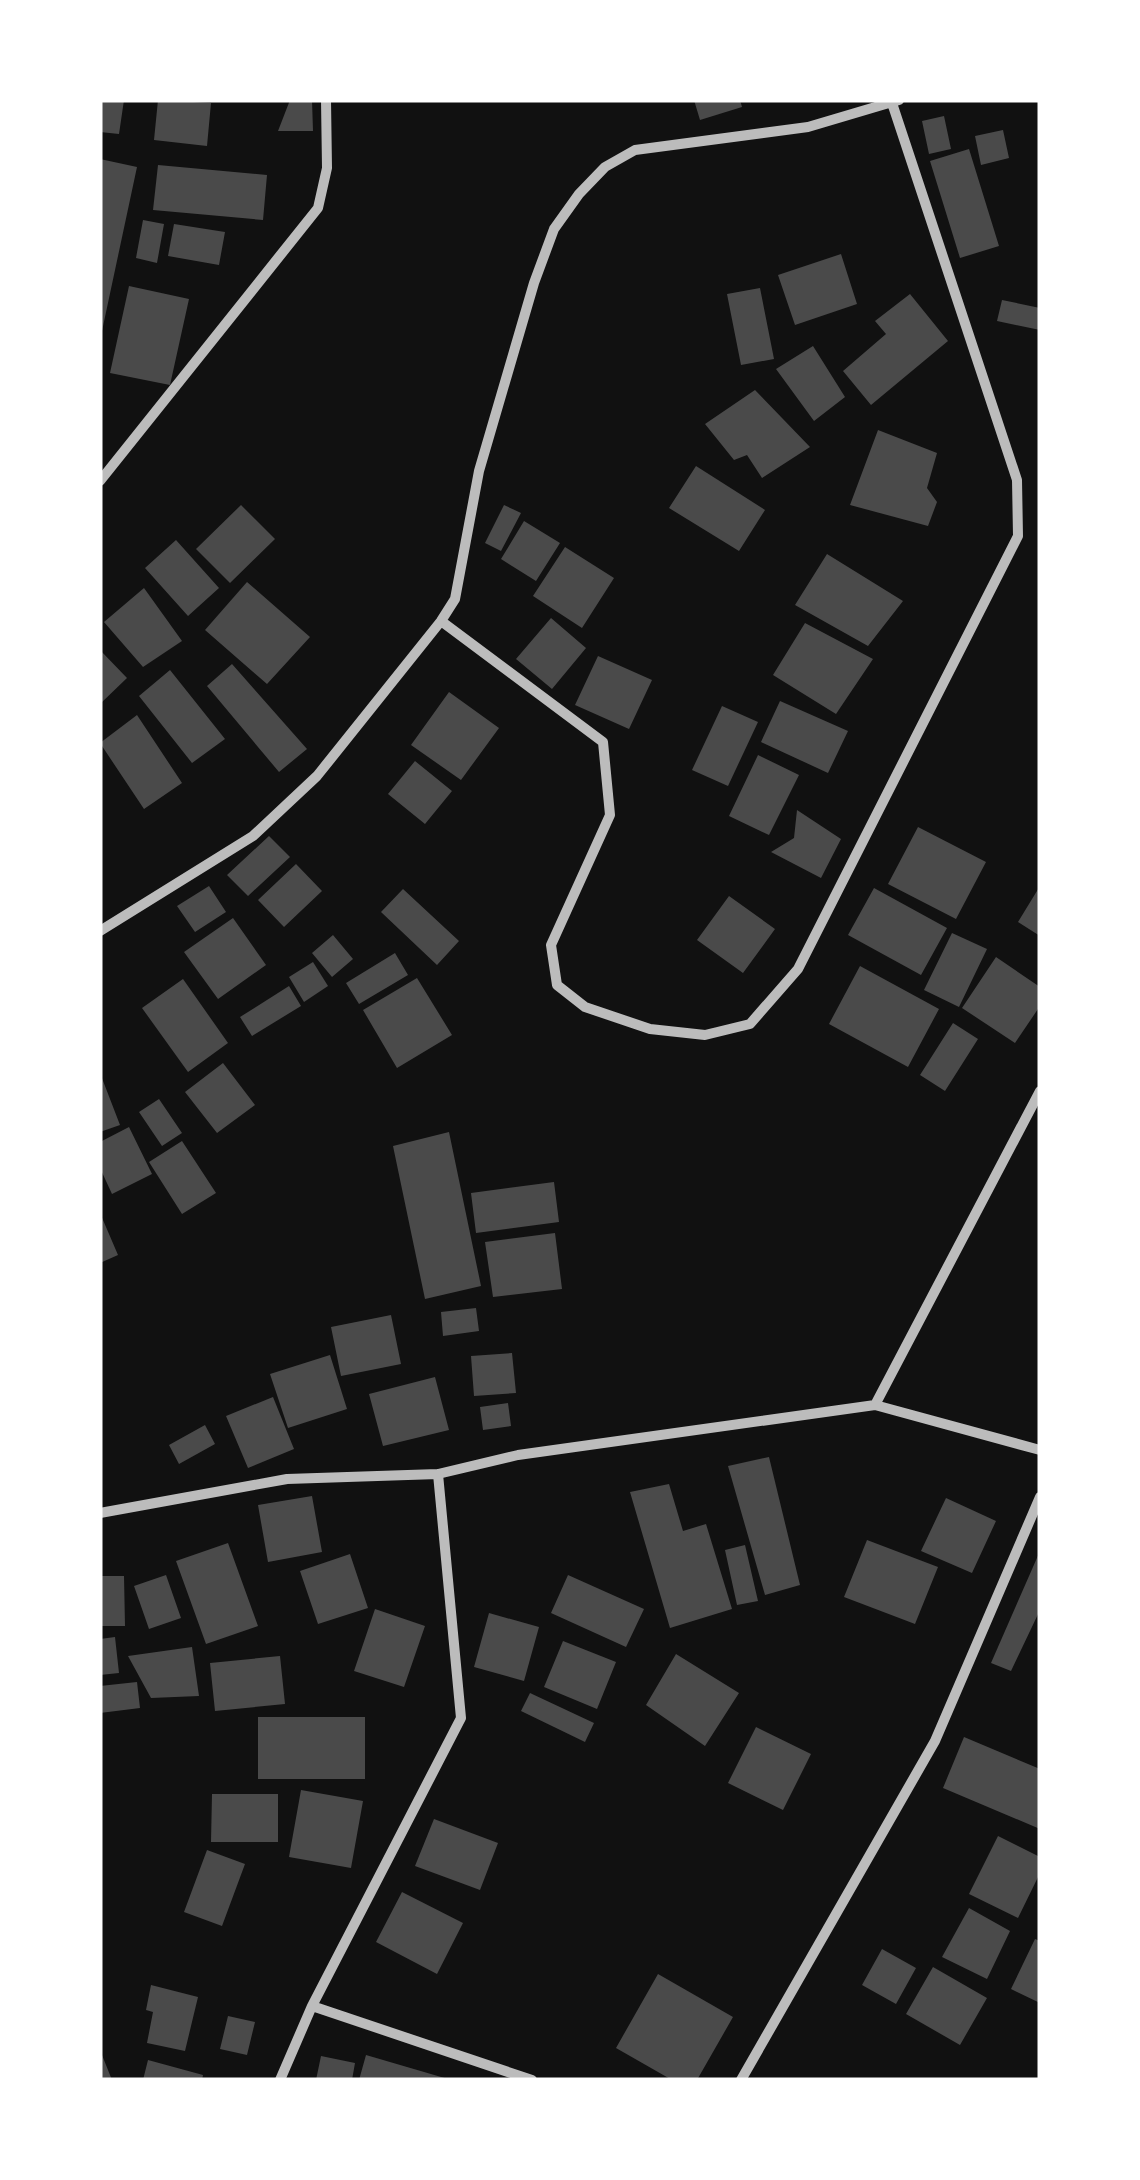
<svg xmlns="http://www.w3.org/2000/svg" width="1140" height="2180" font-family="'Asap Condensed',sans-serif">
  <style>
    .building { fill: #4a4a4a }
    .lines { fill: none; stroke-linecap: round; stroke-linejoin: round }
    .minor { stroke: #bcbcbc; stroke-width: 10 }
  </style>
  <rect width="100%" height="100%" fill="#111"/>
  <path class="building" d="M 100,100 L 124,100 L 119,134 L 100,132 Z
    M 158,100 L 211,103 L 207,146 L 154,140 Z
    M 290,100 L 312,100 L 313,131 L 278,131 Z
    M 694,100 L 740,100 L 742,107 L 700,120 Z
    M 944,116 L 951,149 L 929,154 L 922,121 Z
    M 1003,130 L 1009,158 L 981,165 L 975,136 Z
    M 969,149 L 999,246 L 960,258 L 930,161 Z
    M 100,159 L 137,167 L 102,331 L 100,331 Z
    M 158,165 L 267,175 L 263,220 L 153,210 Z
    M 143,220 L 164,224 L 157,263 L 136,258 Z
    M 174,224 L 225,232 L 219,265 L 168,256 Z
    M 841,254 L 857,304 L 795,325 L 778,275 Z
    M 129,286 L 189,299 L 170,385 L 110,373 Z
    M 760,288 L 774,359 L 741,365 L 727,294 Z
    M 910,294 L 948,341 L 871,405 L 843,371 L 886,334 L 875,321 Z
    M 1002,300 L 1040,308 L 1040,330 L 997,321 Z
    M 813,346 L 845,397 L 814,421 L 776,369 Z
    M 755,390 L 810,447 L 762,478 L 747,455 L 734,460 L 705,424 Z
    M 878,430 L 937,453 L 927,488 L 937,502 L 928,526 L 850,505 Z
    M 696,466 L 765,510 L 739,551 L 669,508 Z
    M 241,505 L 275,539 L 230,583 L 196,549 Z
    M 504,505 L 521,513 L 501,551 L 485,543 Z
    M 524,521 L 560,543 L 536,581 L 501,559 Z
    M 176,540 L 219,588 L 188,616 L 145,568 Z
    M 565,547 L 614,578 L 582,628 L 533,596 Z
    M 827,554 L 903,601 L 868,646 L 795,605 Z
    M 247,582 L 310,637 L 267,684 L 205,630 Z
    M 144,588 L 182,641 L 143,667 L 104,622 Z
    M 551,618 L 586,648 L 552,689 L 516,659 Z
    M 805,623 L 873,659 L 836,714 L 773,675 Z
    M 100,650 L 127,678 L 100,704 Z
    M 598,656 L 652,680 L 629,729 L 575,705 Z
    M 232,664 L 307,749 L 279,772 L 207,686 Z
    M 170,670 L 225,739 L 192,763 L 139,696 Z
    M 449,692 L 499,728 L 461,780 L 411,745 Z
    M 780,701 L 848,731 L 828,773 L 761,742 Z
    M 722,706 L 758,722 L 728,786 L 692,770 Z
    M 137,715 L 182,783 L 144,809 L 100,743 Z
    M 758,755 L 799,775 L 769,835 L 729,816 Z
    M 415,761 L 452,791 L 425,824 L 388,794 Z
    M 797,810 L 841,839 L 821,878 L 771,852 L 794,838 Z
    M 918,827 L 986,862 L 956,919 L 888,884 Z
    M 269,836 L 290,857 L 248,896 L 227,875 Z
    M 296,864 L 322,891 L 284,927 L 258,900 Z
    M 209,886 L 226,912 L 195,932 L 177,906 Z
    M 1040,886 L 1040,936 L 1018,922 Z
    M 874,888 L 947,928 L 921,975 L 848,935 Z
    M 403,889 L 459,941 L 437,965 L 381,912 Z
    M 729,896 L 775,929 L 743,973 L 697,940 Z
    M 233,918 L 266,965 L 218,999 L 184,952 Z
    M 952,933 L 987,949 L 959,1007 L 924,990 Z
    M 333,935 L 353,959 L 332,977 L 312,953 Z
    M 395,953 L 408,975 L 359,1004 L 346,983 Z
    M 996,957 L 1040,987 L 1040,1006 L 1015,1043 L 962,1008 Z
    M 313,962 L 328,986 L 304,1002 L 289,977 Z
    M 860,966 L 939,1009 L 908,1067 L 829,1024 Z
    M 417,978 L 452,1035 L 397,1068 L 363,1010 Z
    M 183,979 L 228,1043 L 188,1072 L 142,1008 Z
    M 289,986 L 301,1006 L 252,1036 L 240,1017 Z
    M 953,1023 L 978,1039 L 945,1091 L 920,1075 Z
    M 223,1063 L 255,1105 L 217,1133 L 185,1092 Z
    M 100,1073 L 120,1125 L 100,1132 Z
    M 159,1099 L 182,1133 L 162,1146 L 139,1112 Z
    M 129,1127 L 152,1174 L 112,1194 L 100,1168 L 100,1142 Z
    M 449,1132 L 481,1286 L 425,1299 L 393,1146 Z
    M 182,1141 L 216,1193 L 182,1214 L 149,1162 Z
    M 554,1182 L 559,1222 L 476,1233 L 471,1193 Z
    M 100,1213 L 118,1255 L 100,1263 Z
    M 555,1233 L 562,1289 L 493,1297 L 485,1242 Z
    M 476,1308 L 479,1331 L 443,1336 L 441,1312 Z
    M 391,1315 L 401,1364 L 341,1376 L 331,1327 Z
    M 512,1353 L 516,1393 L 474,1396 L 471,1356 Z
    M 330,1355 L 347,1409 L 288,1428 L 270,1374 Z
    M 435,1377 L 449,1430 L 383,1446 L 369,1394 Z
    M 273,1397 L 294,1449 L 248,1468 L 226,1416 Z
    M 508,1403 L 511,1426 L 483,1430 L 480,1407 Z
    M 205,1425 L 215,1444 L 179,1464 L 169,1445 Z
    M 769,1457 L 800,1585 L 765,1595 L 728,1466 Z
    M 669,1484 L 683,1531 L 706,1524 L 732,1609 L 670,1628 L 630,1492 Z
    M 312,1496 L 322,1552 L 268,1562 L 258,1505 Z
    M 946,1498 L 996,1521 L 972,1573 L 921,1551 Z
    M 867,1540 L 938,1567 L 915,1624 L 844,1597 Z
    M 228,1543 L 258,1626 L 206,1644 L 176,1561 Z
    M 745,1545 L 758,1601 L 737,1605 L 725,1550 Z
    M 1040,1551 L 1040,1610 L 1011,1671 L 991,1663 Z
    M 350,1554 L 368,1608 L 318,1624 L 300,1571 Z
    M 166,1575 L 181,1618 L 149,1629 L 134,1586 Z
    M 568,1575 L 644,1609 L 626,1647 L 551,1613 Z
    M 100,1576 L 124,1576 L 125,1626 L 100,1626 Z
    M 375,1609 L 425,1626 L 404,1687 L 354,1671 Z
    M 489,1613 L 539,1627 L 524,1681 L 474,1667 Z
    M 115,1637 L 119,1673 L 100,1675 L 100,1639 Z
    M 563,1641 L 616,1662 L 597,1709 L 544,1687 Z
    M 192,1647 L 199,1696 L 151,1698 L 128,1656 Z
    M 676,1654 L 739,1693 L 705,1746 L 646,1705 Z
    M 280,1656 L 285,1704 L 215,1711 L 210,1663 Z
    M 137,1682 L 140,1708 L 100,1713 L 100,1686 Z
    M 530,1693 L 594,1723 L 585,1742 L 521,1711 Z
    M 258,1717 L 365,1717 L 365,1779 L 258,1779 Z
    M 756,1727 L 811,1754 L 783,1810 L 728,1783 Z
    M 964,1737 L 1040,1769 L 1040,1829 L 943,1788 Z
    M 301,1790 L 363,1801 L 351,1868 L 289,1857 Z
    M 212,1794 L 278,1794 L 278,1842 L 211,1842 Z
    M 434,1819 L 498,1843 L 480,1890 L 415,1866 Z
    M 998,1836 L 1040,1857 L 1040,1873 L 1018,1918 L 969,1894 Z
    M 207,1850 L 245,1864 L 222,1926 L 184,1912 Z
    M 402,1892 L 463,1923 L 437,1974 L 376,1942 Z
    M 969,1908 L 1010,1931 L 987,1979 L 942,1957 Z
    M 1035,1939 L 1040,1941 L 1040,2003 L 1011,1989 Z
    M 882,1949 L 916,1968 L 896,2004 L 862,1985 Z
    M 933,1967 L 987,1998 L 960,2045 L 906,2014 Z
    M 658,1974 L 733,2017 L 697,2080 L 672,2080 L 616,2048 Z
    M 151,1985 L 198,1997 L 185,2051 L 147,2043 L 153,2012 L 146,2010 Z
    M 228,2016 L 255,2022 L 247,2055 L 220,2049 Z
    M 100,2050 L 112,2080 L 100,2080 Z
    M 366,2055 L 448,2079 L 448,2080 L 359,2080 Z
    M 321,2056 L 355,2063 L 352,2080 L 316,2080 Z
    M 148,2060 L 203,2075 L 202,2080 L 143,2080 Z"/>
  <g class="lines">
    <path class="minor" d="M 100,481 L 318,208 L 327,168 L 326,100
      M 441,621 L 603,742 L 610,815 L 551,945 L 557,985 L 585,1007 L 650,1029 L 705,1035 L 750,1024 L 798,969 L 1018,536 L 1017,480 L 892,103
      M 100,931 L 253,836 L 317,776 L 441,621 L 455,599 L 479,471 L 534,283 L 554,229 L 579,194 L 605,167 L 635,150 L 808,127 L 899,100
      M 875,1405 L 1040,1091
      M 100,1513 L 287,1479 L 438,1474 L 518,1455 L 875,1405 L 1040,1450
      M 312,2006 L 532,2080
      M 280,2080 L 312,2006 L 461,1718 L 438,1474
      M 741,2080 L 935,1741 L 1040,1497"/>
  </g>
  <rect width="1140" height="2180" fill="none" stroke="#ffffff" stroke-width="205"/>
</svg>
